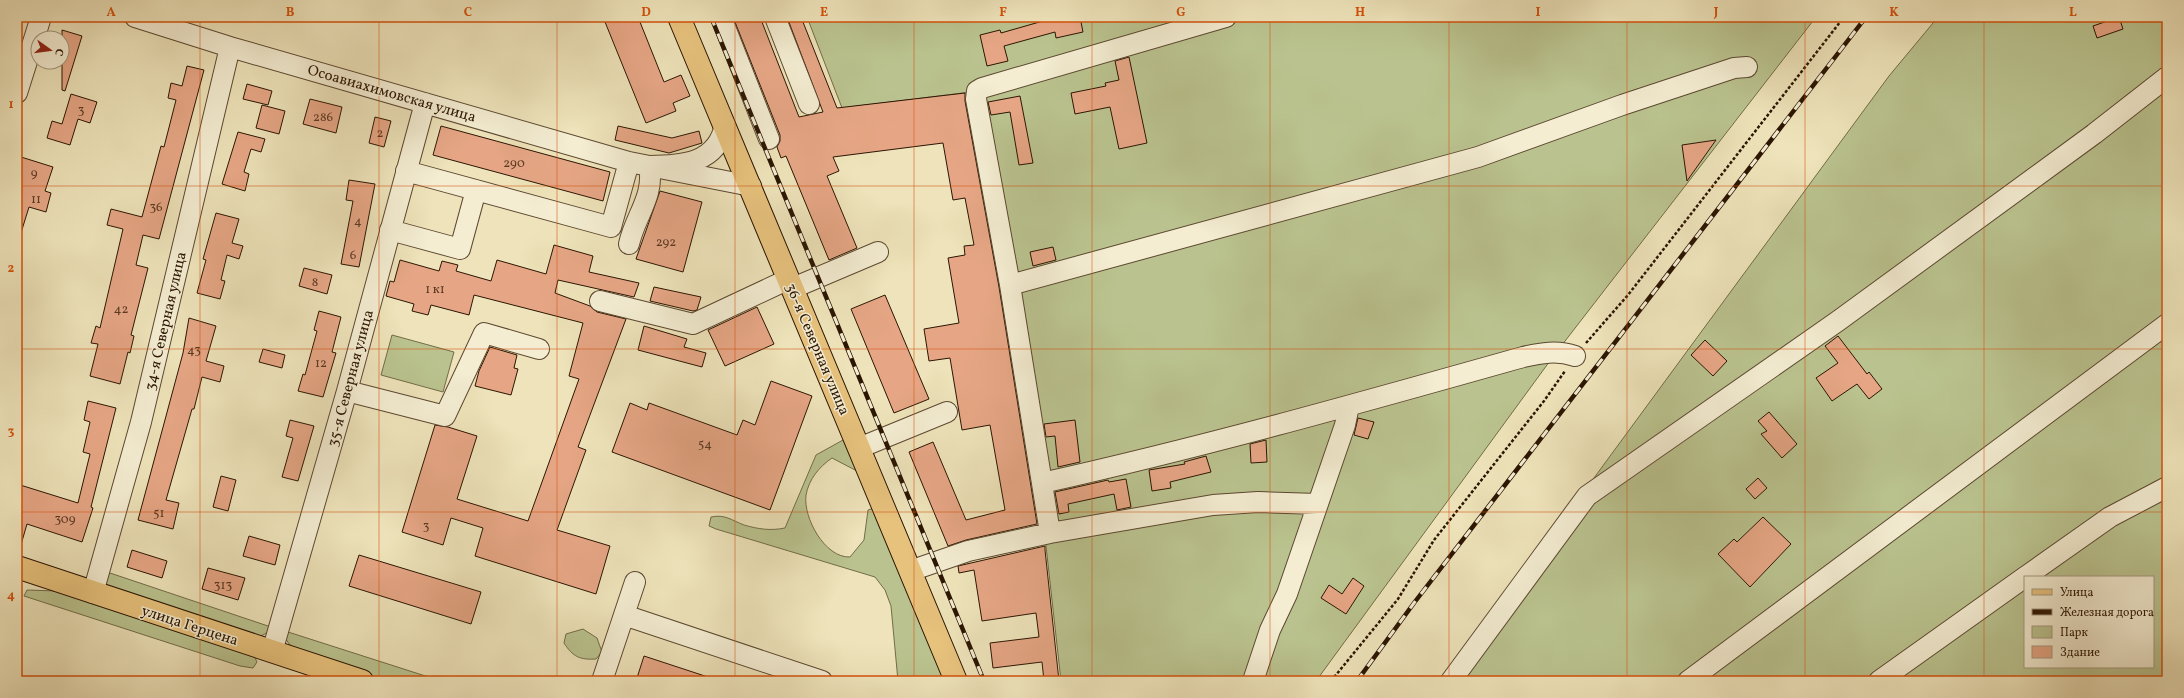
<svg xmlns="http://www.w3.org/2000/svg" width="2184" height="698" font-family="Vollkorn,serif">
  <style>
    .green { fill: #bac38f; stroke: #726c48; fill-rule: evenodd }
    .building { fill: #e6a685; stroke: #2b1502 }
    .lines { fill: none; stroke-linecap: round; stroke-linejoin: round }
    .minor-casing { stroke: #5c4830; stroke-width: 22 }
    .major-casing { stroke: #2b1502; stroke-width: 24 }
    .path { stroke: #2b1502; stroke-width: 2.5; stroke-dasharray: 3 2; stroke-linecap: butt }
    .minor { stroke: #f4edd2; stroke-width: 20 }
    .major { stroke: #e7c27d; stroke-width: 22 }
    .rail-casing { stroke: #2b1502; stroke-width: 4.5 }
    .rail { stroke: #f4edd2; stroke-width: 3; stroke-dasharray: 9; stroke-linecap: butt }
    .grid { fill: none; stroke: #d5520b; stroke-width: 1; stroke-opacity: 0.55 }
    .labels { text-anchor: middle; stroke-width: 3; stroke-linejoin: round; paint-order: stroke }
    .number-label { font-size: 13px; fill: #5a3923 }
    .street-label { font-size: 15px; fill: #2b1502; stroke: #f4edd2 }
    .neatline { fill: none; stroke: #d5520b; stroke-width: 1.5 }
    .grid-label { font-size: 13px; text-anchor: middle; font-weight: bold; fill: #d5520b }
  </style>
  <rect width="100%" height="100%" fill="#eee3ba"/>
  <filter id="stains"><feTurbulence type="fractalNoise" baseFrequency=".005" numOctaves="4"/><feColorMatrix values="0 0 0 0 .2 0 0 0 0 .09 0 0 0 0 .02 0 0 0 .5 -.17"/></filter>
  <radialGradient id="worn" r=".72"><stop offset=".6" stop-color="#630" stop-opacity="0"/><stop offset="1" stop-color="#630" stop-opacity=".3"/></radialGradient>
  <path class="green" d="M 807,17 L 1816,17 L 1555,354 L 1316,681 L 1061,681 L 1044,528 L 971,92 L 842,108 Z
    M 1938,17 L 2167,17 L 2167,681 L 1445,681 L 1889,76 ZM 2025,577 L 2153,577 L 2153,667 L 2025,667 Z
    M 392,335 L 454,352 L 443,392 L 381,375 Z
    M 843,440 L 857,471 L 832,458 C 819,467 809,479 806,495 C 803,518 825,558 850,557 L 864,540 L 868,510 L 874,508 L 947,681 L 898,681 L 891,606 L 885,590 L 875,577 L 716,529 L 709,526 L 711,517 C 725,514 731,520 744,525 C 758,529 770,531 785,528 L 816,455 Z
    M 104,571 L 271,627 C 268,634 262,636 255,637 L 105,588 Z
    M 27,590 L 58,591 L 253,654 L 257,662 L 253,668 L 240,666 L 24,596 Z
    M 583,629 L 597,638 L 602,652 L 596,659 C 580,660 573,657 564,643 L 566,634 Z
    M 285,631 L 441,681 L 388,681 L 298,652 C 291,646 284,641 285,631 Z"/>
  <path class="building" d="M 603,17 L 638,17 L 664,82 L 681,75 L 690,96 L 673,103 L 676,111 L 646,123 Z
    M 733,17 L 760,17 L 799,117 L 823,112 L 787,17 L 801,17 L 837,108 L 965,93 L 965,101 L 999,287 L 1037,524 L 966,540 L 948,546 L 909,452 L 933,442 L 966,520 L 1005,510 L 990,425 L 962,430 L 950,358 L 929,361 L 924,329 L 959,323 L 948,258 L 965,255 L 964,246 L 974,245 L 965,198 L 953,200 L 943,143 L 833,157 L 839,171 L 827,176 L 857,248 L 829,260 L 786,156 L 781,158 L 777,147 L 780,141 L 780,135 Z
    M 1057,17 L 1080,17 L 1083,32 L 1056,38 L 1055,32 L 1004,46 L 1008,61 L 987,66 L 980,35 L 1000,30 L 1001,33 Z
    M 2119,17 L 2123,29 L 2097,38 L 2093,26 Z
    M 62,30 L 82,36 L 65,91 L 62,90 Z
    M 1129,57 L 1147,143 L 1119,149 L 1110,107 L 1075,114 L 1071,93 L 1106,86 L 1105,83 L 1119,80 L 1115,61 Z
    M 187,66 L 204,70 L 159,239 L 143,235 L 136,265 L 148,268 L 131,335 L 134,336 L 130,353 L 128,352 L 120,384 L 90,376 L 98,344 L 91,343 L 96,326 L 100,328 L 123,229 L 107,225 L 111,209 L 142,217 L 161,146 L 164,147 L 176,100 L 168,98 L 171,83 L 182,86 Z
    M 247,84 L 272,91 L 268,105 L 243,99 Z
    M 71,94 L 97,102 L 90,123 L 78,119 L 70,145 L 47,138 L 52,121 L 62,124 Z
    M 1020,96 L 1033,163 L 1019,165 L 1010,112 L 991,115 L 988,102 Z
    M 310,99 L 342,107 L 336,133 L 303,124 Z
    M 262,105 L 285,111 L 279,134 L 256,128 Z
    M 375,117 L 391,121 L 384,147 L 369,143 Z
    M 441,126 L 610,172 L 603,201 L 433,155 Z
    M 618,126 L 672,138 L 699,131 L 702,143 L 669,153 L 615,140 Z
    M 238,132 L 265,139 L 261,152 L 251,149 L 244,172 L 249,174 L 245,191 L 222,184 Z
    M 1716,140 L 1687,181 L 1682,145 Z
    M 21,157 L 53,167 L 45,191 L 51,193 L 46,212 L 29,207 L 20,236 L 17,236 L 17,170 Z
    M 349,180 L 375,184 L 359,267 L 341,264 L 353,201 L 346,200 Z
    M 660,191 L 702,202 L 683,272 L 636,259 Z
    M 216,213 L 239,219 L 232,243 L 243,246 L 239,259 L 227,255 L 221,280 L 225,281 L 220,299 L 197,293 L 206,260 L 203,259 Z
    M 554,245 L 593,256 L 589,272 L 639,283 L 634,297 L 558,280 L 555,293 L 590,306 L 597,312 L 626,319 L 578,447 L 586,450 L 557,530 L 610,546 L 596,594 L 475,556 L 483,528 L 451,518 L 443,545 L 402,532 L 435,425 L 448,427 L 477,436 L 457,499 L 528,521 L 579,379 L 569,376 L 583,323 L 474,295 L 469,315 L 431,305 L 428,315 L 412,311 L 414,304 L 386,296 L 390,281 L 394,282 L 400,260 L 439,271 L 442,261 L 458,265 L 456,271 L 491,281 L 497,260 L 546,274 Z
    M 1053,247 L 1056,260 L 1033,266 L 1030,252 Z
    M 304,268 L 332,275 L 327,294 L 299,286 Z
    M 654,287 L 701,297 L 697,310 L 693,311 L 650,301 Z
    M 885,295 L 929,399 L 894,413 L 851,309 Z
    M 757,307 L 774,344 L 725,366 L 708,330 Z
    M 319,311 L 341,317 L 332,352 L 336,353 L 323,397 L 298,391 L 303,374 L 305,375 L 317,331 L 314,330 Z
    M 189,318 L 216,326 L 206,361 L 224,366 L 220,382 L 202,377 L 194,409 L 192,409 L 166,500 L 179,503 L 173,529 L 138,520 L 183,353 Z
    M 644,326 L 687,339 L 684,347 L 706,353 L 702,367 L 638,350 Z
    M 1838,336 L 1867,374 L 1869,372 L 1882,389 L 1869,399 L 1857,384 L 1832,401 L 1816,378 L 1838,363 L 1825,346 Z
    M 1705,340 L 1727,361 L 1713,376 L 1691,355 Z
    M 490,347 L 517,355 L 514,368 L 518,369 L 511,395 L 475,386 L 479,371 Z
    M 263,349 L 285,355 L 282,368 L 259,362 Z
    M 771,381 L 812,396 L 770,510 L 612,452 L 630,403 L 647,410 L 649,403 L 737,435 L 743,420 L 755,425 Z
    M 88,401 L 116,408 L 91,507 L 93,508 L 82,542 L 27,524 L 20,548 L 17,547 L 17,484 L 78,503 L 90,454 L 83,452 L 90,422 L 84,420 Z
    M 1769,412 L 1797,444 L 1782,458 L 1761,434 L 1767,431 L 1758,421 Z
    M 1358,418 L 1374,422 L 1368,439 L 1354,435 Z
    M 290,420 L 314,426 L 298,481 L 282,477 L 293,438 L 286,436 Z
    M 1075,420 L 1080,462 L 1058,467 L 1055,436 L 1046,437 L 1044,424 Z
    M 1266,440 L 1267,462 L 1251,463 L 1250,444 Z
    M 1206,456 L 1211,472 L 1170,482 L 1171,488 L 1152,491 L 1149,470 L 1185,464 L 1184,462 Z
    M 221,476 L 236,480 L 228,511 L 213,507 Z
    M 1758,478 L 1767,488 L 1755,499 L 1746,489 Z
    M 1126,479 L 1131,507 L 1117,510 L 1114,494 L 1068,504 L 1069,512 L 1059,514 L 1055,492 L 1108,480 L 1109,482 Z
    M 1763,517 L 1791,544 L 1750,587 L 1718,554 L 1734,539 L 1737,542 Z
    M 249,536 L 280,545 L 275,565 L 243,556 Z
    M 1045,546 L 1045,550 L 1059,681 L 1044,681 L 1042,662 L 993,668 L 990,643 L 1039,637 L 1036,613 L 982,621 L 974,570 L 959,573 L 958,566 Z
    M 132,550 L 167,561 L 162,578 L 127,567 Z
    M 359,555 L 481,592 L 471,624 L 349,586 Z
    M 208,568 L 245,578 L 238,600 L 202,589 Z
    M 1353,578 L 1364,586 L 1346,614 L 1321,598 L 1329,585 L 1342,594 Z
    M 644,656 L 714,679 L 713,681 L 636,681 Z"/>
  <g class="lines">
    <defs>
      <path id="minor" d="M 135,17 L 230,47 L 629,162 L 751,186
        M 721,17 L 769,139
        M 775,17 L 809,104
        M 17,93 L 41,17
        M 406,171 L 611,227 L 629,162
        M 390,230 L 460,249 L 476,190
        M 629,244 C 635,216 655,196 649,166 C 683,165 717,164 725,125
        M 1010,285 L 1478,157 L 1622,105 L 1734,68 L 1747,67
        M 793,288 L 878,252
        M 600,301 L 693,324 L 789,279
        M 347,391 L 445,416 L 484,333 L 539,349
        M 859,448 L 947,412
        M 1042,483 C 1204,447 1363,402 1523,357 C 1541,353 1557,350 1575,356
        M 1050,533 L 1010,285 L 976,99 L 977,91 L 982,88 L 1226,17
        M 910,571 L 968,551 L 1050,533 L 1213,505 L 1258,502 L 1318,504
        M 2025,577 L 2110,517 L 2167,487
        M 93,593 L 141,422 L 230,47
        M 624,615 L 822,681
        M 272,652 L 347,391 L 425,103
        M 602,681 L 635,582
        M 1253,681 L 1270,630 L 1287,594 L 1345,425 L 1349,406
        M 1451,681 L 1587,496 L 1838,321 L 2094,134 L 2167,77
        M 1688,681 L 2167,324
        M 1879,681 L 2025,577"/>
      <path id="major" d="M 679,17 L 956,681
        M 17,567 L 362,681"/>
    </defs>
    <use href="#minor" class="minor-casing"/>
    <use href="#major" class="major-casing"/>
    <path class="path" d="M 1586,343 L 1628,295 L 1844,17
      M 1331,681 L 1398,599 L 1434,540 L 1544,401 L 1565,371"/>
    <use href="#minor" class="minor"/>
    <use href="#major" class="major"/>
    <defs>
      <path id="rail" d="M 711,17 L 984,681
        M 1357,681 L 1414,603 L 1866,17"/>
    </defs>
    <use href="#rail" class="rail-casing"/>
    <use href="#rail" class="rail"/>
  </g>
  <path class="grid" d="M 200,17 L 200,681M 379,17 L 379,681M 557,17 L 557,681M 735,17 L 735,681M 914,17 L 914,681M 1092,17 L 1092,681M 1270,17 L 1270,681M 1449,17 L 1449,681M 1627,17 L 1627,681M 1805,17 L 1805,681M 1984,17 L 1984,681M 17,186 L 2167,186M 17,349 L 2167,349M 17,512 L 2167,512"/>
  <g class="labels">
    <g class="number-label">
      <text x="81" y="114">3</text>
      <text x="323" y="121">286</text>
      <text x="380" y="137">2</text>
      <text x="514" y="167">290</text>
      <text x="34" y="177">9</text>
      <text x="36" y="203">11</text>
      <text x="156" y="211">36</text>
      <text x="358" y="225">4</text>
      <text x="666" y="246">292</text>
      <text x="353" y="259">6</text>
      <text x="315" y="286">8</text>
      <text x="435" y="293">1 к1</text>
      <text x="121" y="313">42</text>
      <text x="194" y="354">43</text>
      <text x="321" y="367">12</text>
      <text x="705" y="448">54</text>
      <text x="159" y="517">51</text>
      <text x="65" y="523">309</text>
      <text x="426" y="530">3</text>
      <text x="223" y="589">313</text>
    </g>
    <g class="street-label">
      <text transform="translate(392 93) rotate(16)" y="5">Осоавиахимовская улица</text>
      <text transform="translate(165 321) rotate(-77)" y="5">34-я Северная улица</text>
      <text transform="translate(818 349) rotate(67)" y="5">36-я Северная улица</text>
      <text transform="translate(350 378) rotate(-75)" y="5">35-я Северная улица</text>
      <text transform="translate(190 625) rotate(18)" y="5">улица Герцена</text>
    </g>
  </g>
  <rect width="2184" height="698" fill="none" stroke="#eee3ba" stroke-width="44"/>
  <rect x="2024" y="576" width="130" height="92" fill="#f4edd2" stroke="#a4977f"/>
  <rect x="2032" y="589" width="20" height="6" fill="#e7c27d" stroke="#a4977f"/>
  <text x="2060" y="596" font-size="12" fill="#2b1502">Улица</text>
  <rect x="2032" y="609" width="20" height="6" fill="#2b1502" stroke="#a4977f"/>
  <text x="2060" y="616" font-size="12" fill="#2b1502">Железная дорога</text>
  <rect x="2032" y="626" width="20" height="12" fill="#bac38f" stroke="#a4977f"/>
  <text x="2060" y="636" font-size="12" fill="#2b1502">Парк</text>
  <rect x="2032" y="646" width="20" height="12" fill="#e6a685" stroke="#a4977f"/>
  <text x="2060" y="656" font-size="12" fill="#2b1502">Здание</text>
  <g transform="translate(50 50) rotate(104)"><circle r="19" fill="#f4edd2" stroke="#a4977f"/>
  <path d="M0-3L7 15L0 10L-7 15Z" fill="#8f2418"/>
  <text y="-6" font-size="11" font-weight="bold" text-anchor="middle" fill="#2b1502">С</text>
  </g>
  <rect x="22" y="22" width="2140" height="654" class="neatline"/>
  <g class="grid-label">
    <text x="111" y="16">A</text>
    <text x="290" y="16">B</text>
    <text x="468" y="16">C</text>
    <text x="646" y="16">D</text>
    <text x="824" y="16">E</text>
    <text x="1003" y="16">F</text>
    <text x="1181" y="16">G</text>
    <text x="1360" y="16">H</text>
    <text x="1538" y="16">I</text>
    <text x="1716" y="16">J</text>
    <text x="1894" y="16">K</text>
    <text x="2073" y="16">L</text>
    <text x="11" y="108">1</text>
    <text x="11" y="272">2</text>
    <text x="11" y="435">3</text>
    <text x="11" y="599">4</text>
  </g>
  <rect width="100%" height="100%" filter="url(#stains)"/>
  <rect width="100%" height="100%" fill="url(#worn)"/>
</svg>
